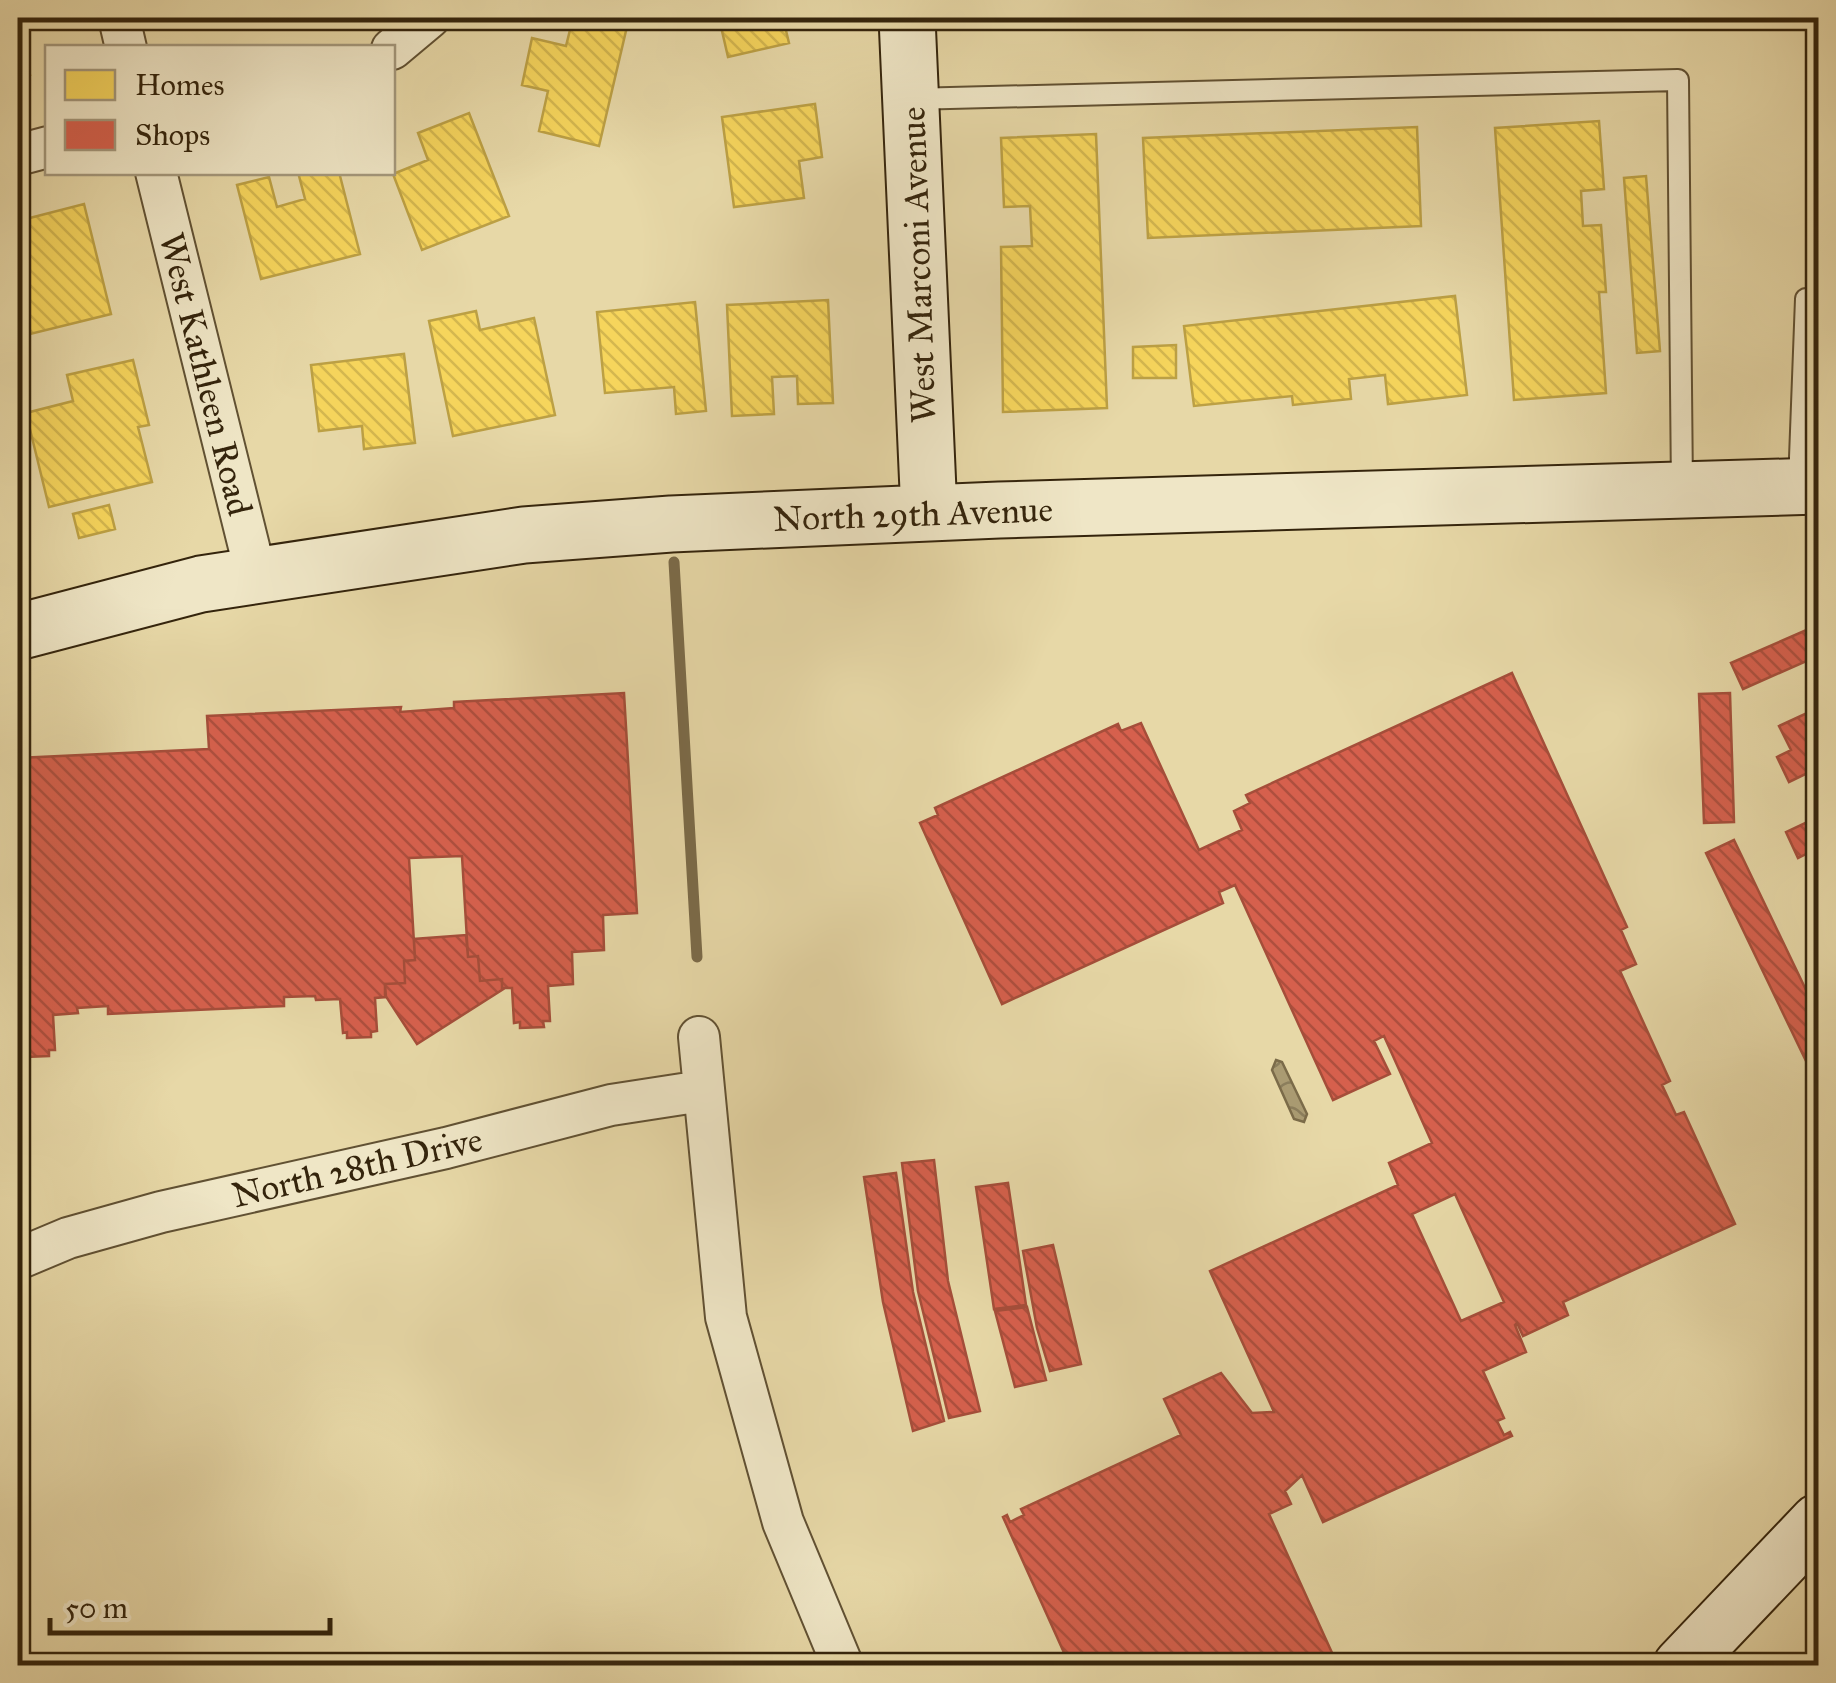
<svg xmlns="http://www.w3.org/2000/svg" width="1836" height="1683" font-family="'IM FELL Great Primer',serif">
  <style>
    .water { fill: url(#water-waves); stroke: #7b6b49; stroke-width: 2.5 }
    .homes { fill: url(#homes-back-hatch); stroke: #bca044; stroke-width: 2.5 }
    .shops { fill: url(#shops-back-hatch); stroke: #a54e3a; stroke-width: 2.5; fill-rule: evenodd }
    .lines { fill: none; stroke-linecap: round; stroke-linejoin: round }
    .stream { stroke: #7b6b49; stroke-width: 11 }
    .lane-casing { stroke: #615133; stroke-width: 24 }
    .street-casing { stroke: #615133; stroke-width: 44 }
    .secondary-casing { stroke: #34240c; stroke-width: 59 }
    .lane { stroke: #efe6c6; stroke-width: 20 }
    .street { stroke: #efe6c6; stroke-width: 40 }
    .secondary { stroke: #efe6c6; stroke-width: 55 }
    .labels { text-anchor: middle; stroke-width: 10; stroke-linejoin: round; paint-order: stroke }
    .street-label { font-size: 35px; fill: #34240c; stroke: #efe6c6 }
  </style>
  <defs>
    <pattern id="water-waves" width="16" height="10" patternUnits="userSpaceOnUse" patternTransform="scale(2.5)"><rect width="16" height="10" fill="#aa9b72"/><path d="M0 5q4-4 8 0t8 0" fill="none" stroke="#8b7e5c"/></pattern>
    <pattern id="homes-back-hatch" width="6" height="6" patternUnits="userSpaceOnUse" patternTransform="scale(2.5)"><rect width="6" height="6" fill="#f6d55c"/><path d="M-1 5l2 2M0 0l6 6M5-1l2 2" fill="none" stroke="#d4b74f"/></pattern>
    <pattern id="shops-back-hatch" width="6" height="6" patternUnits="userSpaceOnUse" patternTransform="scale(2.5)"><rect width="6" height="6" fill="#d6604d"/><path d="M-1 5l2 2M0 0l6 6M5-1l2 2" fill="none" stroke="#ae4f3e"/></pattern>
  </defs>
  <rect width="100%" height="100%" fill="#e7d8a7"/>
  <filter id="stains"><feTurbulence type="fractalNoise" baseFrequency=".002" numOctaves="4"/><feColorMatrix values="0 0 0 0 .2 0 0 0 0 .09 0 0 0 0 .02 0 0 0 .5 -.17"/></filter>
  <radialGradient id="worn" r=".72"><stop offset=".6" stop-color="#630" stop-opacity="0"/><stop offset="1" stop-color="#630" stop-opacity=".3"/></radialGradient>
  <path class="water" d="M 1276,1060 L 1282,1062 L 1307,1114 L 1304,1122 L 1294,1119 L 1272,1070 Z"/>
  <path class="homes" d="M 573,18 L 629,18 L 599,146 L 539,131 L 548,91 L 522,85 L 532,38 L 566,46 Z
    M 719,18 L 783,18 L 789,43 L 728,57 Z
    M 18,22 L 30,75 L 18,78 Z
    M 815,104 L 822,157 L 799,161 L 804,198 L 734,207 L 722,117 Z
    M 469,113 L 509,216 L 422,250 L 393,174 L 428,160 L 418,133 Z
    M 1599,121 L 1604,189 L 1581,191 L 1583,226 L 1601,225 L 1606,292 L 1599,292 L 1606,393 L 1514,400 L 1495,128 Z
    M 1417,127 L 1421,226 L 1148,238 L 1143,138 Z
    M 1096,134 L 1107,408 L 1003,412 L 1001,247 L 1032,246 L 1030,206 L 1004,207 L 1001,138 Z
    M 298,172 L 339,172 L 360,254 L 261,279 L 237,185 L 269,177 L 277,207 L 305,199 Z
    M 1646,176 L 1660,351 L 1637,353 L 1624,178 Z
    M 84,204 L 111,314 L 18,337 L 18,221 Z
    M 1455,296 L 1467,395 L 1388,404 L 1385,375 L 1349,379 L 1351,399 L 1293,405 L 1292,396 L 1194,406 L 1184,326 Z
    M 828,300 L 833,403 L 798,404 L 797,376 L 772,377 L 774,414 L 732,416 L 727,305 Z
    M 695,302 L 706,411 L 676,414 L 674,387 L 605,393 L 597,312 Z
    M 476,311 L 480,330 L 534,318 L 555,415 L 453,436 L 429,321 Z
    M 1176,345 L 1176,378 L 1133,378 L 1133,347 Z
    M 404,354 L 415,443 L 364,449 L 362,426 L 319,431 L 311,365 Z
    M 133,360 L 149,425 L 138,427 L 152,482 L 49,507 L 26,413 L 73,401 L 67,375 Z
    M 109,505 L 115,529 L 79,538 L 73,514 Z"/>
  <path class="shops" d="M 1812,128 L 1818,128 L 1818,284 L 1814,284 Z
    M 1818,625 L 1818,656 L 1743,689 L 1731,663 Z
    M 1512,673 L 1627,927 L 1621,930 L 1636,964 L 1620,971 L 1670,1081 L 1662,1085 L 1676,1115 L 1684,1112 L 1735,1224 L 1563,1302 L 1568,1315 L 1523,1336 L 1517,1323 L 1515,1325 L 1526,1352 L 1483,1371 L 1504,1418 L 1497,1421 L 1504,1435 L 1510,1432 L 1512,1436 L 1323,1522 L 1302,1475 L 1285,1491 L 1291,1504 L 1269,1514 L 1338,1666 L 1070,1666 L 1003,1517 L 1007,1515 L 1010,1522 L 1024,1515 L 1021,1509 L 1181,1435 L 1164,1399 L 1221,1373 L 1252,1413 L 1274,1412 L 1210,1271 L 1398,1185 L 1389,1163 L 1432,1143 L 1384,1036 L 1374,1041 L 1390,1074 L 1333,1100 L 1235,885 L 1219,892 L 1223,903 L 1002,1004 L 920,823 L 938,815 L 935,808 L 1118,724 L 1121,731 L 1141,723 L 1199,850 L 1242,830 L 1234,811 L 1250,803 L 1246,795 ZM 1455,1194 L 1504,1302 L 1461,1321 L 1412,1214 Z
    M 624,693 L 637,913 L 603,915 L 604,950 L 572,952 L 573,984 L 548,986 L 550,1021 L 543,1021 L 544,1027 L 520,1028 L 520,1022 L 514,1023 L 512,988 L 502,988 L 502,979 L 480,981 L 478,956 L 468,957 L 462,856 L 409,858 L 415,960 L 404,961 L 405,983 L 385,984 L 386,997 L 375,998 L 377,1031 L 371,1032 L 371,1037 L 347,1038 L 347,1032 L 343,1033 L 340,999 L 316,1000 L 315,996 L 284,997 L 284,1006 L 108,1014 L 108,1006 L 77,1008 L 78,1013 L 53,1015 L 55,1050 L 49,1050 L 49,1056 L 26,1057 L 26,1052 L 19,1052 L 18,758 L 209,749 L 207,716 L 401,707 L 400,712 L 454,708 L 454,702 Z
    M 1730,693 L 1734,822 L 1704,823 L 1699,694 Z
    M 1818,708 L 1818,768 L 1789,782 L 1777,757 L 1791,750 L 1779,726 Z
    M 1818,817 L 1818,848 L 1798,858 L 1786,832 Z
    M 1734,840 L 1818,1015 L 1818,1086 L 1706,853 Z
    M 466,935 L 468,957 L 478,956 L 480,981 L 502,979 L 502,988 L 505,988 L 417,1044 L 385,995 L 385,984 L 405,983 L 404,961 L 415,960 L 414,939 Z
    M 934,1160 L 948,1281 L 980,1411 L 949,1418 L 918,1291 L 902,1163 Z
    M 896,1173 L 913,1292 L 944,1421 L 913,1431 L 883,1302 L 864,1177 Z
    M 1008,1183 L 1026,1305 L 994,1309 L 976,1187 Z
    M 1053,1245 L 1081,1364 L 1050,1371 L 1037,1328 L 1023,1251 Z
    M 1027,1307 L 1046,1380 L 1015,1387 L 995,1311 Z"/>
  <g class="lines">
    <path class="stream" d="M 674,562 L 697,957"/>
    <defs>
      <path id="lane" d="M 911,99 L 1678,80 L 1682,489
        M 1799,484 L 1806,299 L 1818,299"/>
      <path id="street" d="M 119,18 L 126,48
        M 392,49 L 429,18
        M 18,155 L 48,147
        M 156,172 L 256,575
        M 699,1037 L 726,1317 L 783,1522 L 843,1666
        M 18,1259 L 68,1238 L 161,1212 L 446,1148 L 611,1105 L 702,1091"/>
      <path id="secondary" d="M 907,18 L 929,513
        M 18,632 L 201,584 L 524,535 L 671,524 L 999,510 L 1818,486
        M 1681,1666 L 1818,1522"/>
    </defs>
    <use href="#lane" class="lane-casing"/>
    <use href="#street" class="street-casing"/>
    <use href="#secondary" class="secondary-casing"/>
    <use href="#lane" class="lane"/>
    <use href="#street" class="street"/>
    <use href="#secondary" class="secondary"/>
  </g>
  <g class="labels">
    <g class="street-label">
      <text transform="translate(918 265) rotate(-92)" y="12">West Marconi Avenue</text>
      <text transform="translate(206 374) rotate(76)" y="12">West Kathleen Road</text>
      <text transform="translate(913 514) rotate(-2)" y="12">North 29th Avenue</text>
      <text transform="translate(357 1167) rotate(-13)" y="12">North 28th Drive</text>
    </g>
  </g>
  <rect width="1836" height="1683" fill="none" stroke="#e7d8a7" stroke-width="60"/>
  <rect x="20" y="20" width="1796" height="1643" fill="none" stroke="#34240c" stroke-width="5"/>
  <rect x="30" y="30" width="1776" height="1623" fill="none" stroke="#34240c" stroke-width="2.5"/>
  <rect x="45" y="45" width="350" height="130" fill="#efe6c6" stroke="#a4987c" stroke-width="2.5"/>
  <rect x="65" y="70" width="50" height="30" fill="#f6d55c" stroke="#a4987c" stroke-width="2.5"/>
  <text x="135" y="95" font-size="30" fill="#34240c">Homes</text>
  <rect x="65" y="120" width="50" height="30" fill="#d6604d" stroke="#a4987c" stroke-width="2.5"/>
  <text x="135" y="145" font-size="30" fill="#34240c">Shops</text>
  <path d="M50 1618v15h280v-15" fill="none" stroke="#34240c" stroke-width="5"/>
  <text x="65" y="1618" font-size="30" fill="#34240c" stroke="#efe6c6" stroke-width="8" paint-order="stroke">50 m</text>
  <rect width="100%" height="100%" filter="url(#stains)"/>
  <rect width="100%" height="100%" fill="url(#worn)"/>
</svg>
